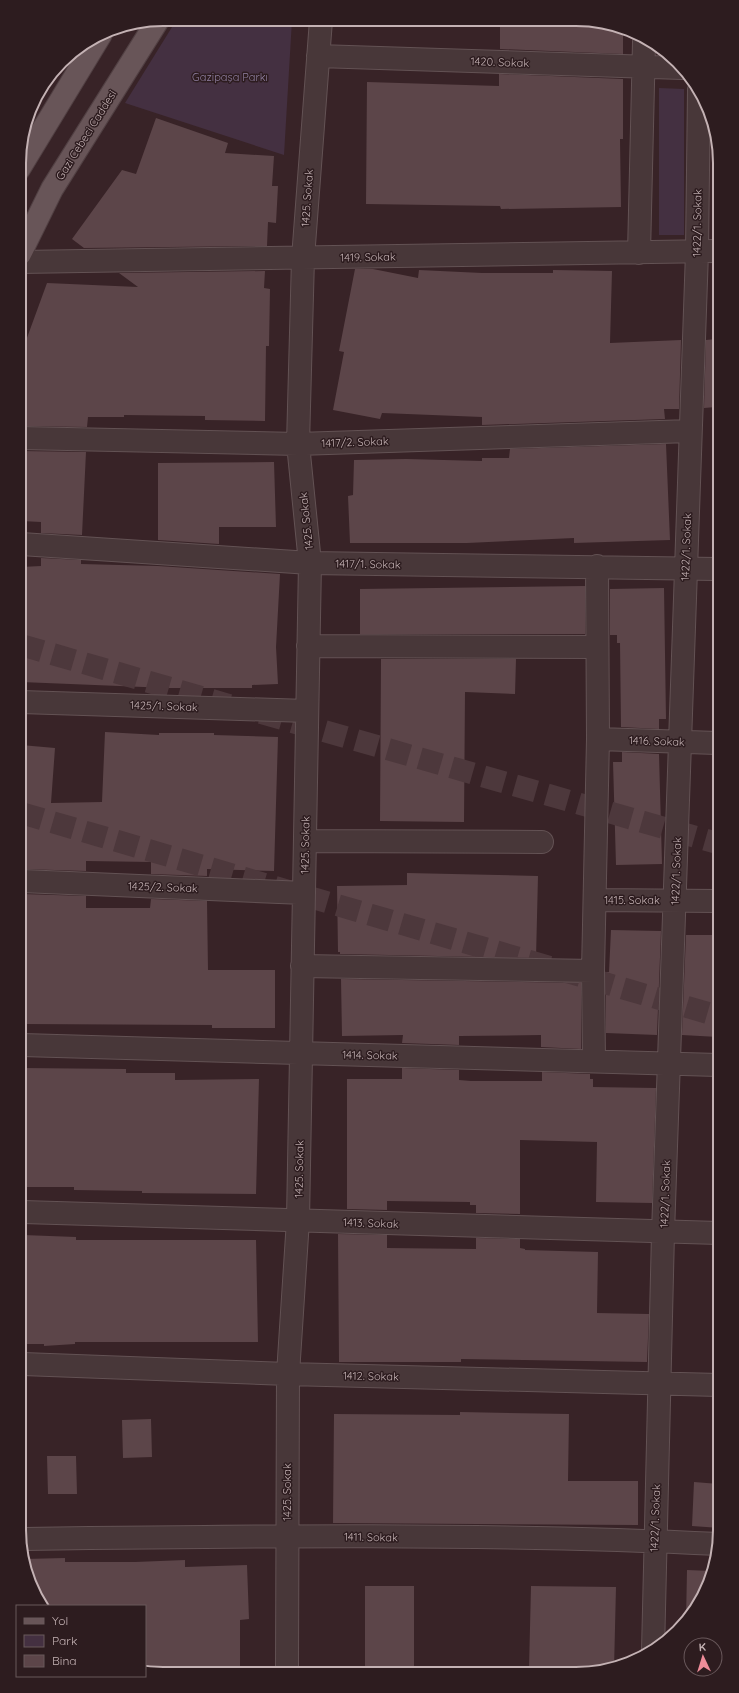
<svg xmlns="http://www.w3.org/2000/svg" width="739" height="1693" font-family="Quicksand,sans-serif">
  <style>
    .green { fill: #443041 }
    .building { fill: #5c4549 }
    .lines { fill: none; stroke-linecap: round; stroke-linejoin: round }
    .highway-tunnel { stroke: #4d383c; stroke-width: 22; stroke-dasharray: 22 11; stroke-linecap: butt }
    .minor-casing { stroke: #635254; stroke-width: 24 }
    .major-casing { stroke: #514043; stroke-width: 24 }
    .minor { stroke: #483739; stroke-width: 22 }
    .major { stroke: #685558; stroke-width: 22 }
    .labels { text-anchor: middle; stroke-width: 3; stroke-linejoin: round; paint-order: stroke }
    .street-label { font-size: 11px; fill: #c4b2b4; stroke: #2d1c1f }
    .park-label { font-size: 11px; fill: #9181a3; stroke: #2d1c1f }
    .rim { fill: none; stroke: #c4b2b4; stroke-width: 2 }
  </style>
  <rect width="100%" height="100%" fill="#382327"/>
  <path class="green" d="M 177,19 L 292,20 L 284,155 L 125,103 Z
    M 659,88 L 684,89 L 684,235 L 659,235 Z"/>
  <path class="building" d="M 500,21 L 604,22 L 623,31 L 623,54 L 500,49 Z
    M 499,74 L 623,79 L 623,139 L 620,139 L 621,207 L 501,209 L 500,206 L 366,204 L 367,82 L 499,86 Z
    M 156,118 L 228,143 L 225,153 L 274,156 L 272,186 L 278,186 L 276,223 L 268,222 L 267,246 L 84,248 L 72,239 L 122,170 L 136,174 Z
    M 355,269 L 373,269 L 418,278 L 419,270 L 482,273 L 553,273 L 553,270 L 612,271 L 610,343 L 681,340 L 679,409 L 664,409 L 665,419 L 482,425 L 482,417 L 382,413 L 380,419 L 333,410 L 344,352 L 339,351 Z
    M 265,271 L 264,288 L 270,289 L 269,346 L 266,346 L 265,421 L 205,420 L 205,416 L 124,415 L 124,417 L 88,417 L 87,427 L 20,426 L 20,357 L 47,283 L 138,287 L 119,273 Z
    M 716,339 L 716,407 L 704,408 L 706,340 Z
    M 666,444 L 670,540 L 574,543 L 574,538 L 467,543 L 350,543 L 348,496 L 353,495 L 354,460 L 406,459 L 482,461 L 482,458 L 509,458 L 510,449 Z
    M 20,451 L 86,452 L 82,535 L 41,533 L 41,522 L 21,521 Z
    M 274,462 L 276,527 L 219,527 L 219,544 L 158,540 L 158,463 Z
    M 41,558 L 81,560 L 81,564 L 158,566 L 280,574 L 276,647 L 278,684 L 252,685 L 252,688 L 168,688 L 21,682 L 21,567 L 41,566 Z
    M 585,586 L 585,634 L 360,634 L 360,589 Z
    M 664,588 L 666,719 L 659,719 L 659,729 L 621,727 L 620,643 L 617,643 L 617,635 L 610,635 L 610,589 Z
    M 381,659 L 516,659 L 515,694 L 465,692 L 464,822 L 380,821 Z
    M 105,732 L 159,735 L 159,733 L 214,733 L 214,735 L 278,737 L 274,871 L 207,869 L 207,876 L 151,874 L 151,862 L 86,861 L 86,871 L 22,869 L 21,745 L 55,748 L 51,803 L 102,802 Z
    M 622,752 L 659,754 L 662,864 L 616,865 L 613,762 L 622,762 Z
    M 407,873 L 538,876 L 536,958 L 340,954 L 340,952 L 338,952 L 337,886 L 407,885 Z
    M 22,894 L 86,896 L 86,908 L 150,908 L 151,899 L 207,901 L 208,970 L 275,970 L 275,1028 L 212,1028 L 212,1025 L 22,1024 Z
    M 611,930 L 661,931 L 657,1035 L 606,1033 L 606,972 L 609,972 Z
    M 686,935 L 718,935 L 718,1037 L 682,1035 Z
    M 341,979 L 581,983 L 581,1049 L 541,1047 L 541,1035 L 459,1036 L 459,1045 L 402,1043 L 403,1035 L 342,1036 Z
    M 22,1068 L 126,1069 L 126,1073 L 175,1073 L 175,1080 L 259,1079 L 256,1194 L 142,1193 L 142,1191 L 74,1190 L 74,1187 L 23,1187 Z
    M 402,1068 L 459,1070 L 459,1080 L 471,1081 L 542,1081 L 542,1072 L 590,1074 L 590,1079 L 593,1079 L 593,1087 L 656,1088 L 652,1203 L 596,1202 L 597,1142 L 520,1140 L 520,1214 L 476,1213 L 476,1205 L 470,1205 L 470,1202 L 387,1201 L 387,1210 L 347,1209 L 347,1079 L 402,1079 Z
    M 338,1234 L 387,1235 L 387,1248 L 476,1249 L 476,1238 L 520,1239 L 520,1248 L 525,1249 L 525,1250 L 598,1252 L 597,1313 L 649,1314 L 647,1362 L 461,1359 L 461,1362 L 339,1362 Z
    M 23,1235 L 76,1237 L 76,1240 L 256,1240 L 258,1342 L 75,1342 L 75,1344 L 44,1346 L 44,1344 L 23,1344 Z
    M 460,1412 L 569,1414 L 568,1481 L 638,1481 L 638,1525 L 333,1523 L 334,1414 L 460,1415 Z
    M 151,1419 L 152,1457 L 123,1458 L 122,1420 Z
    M 47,1456 L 76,1456 L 77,1494 L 48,1494 Z
    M 694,1482 L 719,1484 L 720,1528 L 692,1526 Z
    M 65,1558 L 65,1562 L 135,1562 L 185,1560 L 185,1567 L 247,1565 L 249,1619 L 240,1620 L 240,1671 L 145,1671 L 145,1606 L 42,1606 L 24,1567 L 24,1559 Z
    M 687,1570 L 712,1571 L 709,1585 L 686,1621 Z
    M 365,1586 L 414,1586 L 414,1670 L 365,1670 Z
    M 531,1586 L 616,1587 L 614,1669 L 529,1669 Z"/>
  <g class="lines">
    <path class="highway-tunnel" d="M 21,645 L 229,705
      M 261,713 L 717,843
      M 21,813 L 718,1016"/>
    <defs>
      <path id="minor" d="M 318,56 L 682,68
        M 639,253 L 644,42
        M 20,262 L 715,251
        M 20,438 L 298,444 L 690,431
        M 21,544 L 310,563 L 716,569
        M 308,646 L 597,647
        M 21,702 L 307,711
        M 598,739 L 717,743
        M 305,841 L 542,842
        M 22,881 L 304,893
        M 595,900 L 718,901
        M 302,966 L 593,971
        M 22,1045 L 718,1065
        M 594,1061 L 593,971 L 598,739 L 597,566
        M 23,1212 L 719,1233
        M 23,1364 L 288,1374 L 719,1385
        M 24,1539 C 255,1536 487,1533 719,1544
        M 653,1651 L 663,1233 L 697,252 L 699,90
        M 287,1671 L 288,1374 L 298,1220 L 310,563 L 298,444 L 303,258 L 321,20"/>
      <path id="major" d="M 19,169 L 101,34
        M 20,254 L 52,189 L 158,20"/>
    </defs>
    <use href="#minor" class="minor-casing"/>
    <use href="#major" class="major-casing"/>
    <use href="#minor" class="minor"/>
    <use href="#major" class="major"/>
  </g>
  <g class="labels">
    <g class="street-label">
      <text transform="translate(500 62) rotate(2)" y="4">1420. Sokak</text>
      <text transform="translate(86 135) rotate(-58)" y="4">Gazi Cebeci Caddesi</text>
      <text transform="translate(307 198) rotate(-86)" y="4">1425. Sokak</text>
      <text transform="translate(697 223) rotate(-89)" y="4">1422/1. Sokak</text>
      <text transform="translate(368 257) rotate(-1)" y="4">1419. Sokak</text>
      <text transform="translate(355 442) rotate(-2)" y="4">1417/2. Sokak</text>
      <text transform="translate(306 521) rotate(-96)" y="4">1425. Sokak</text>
      <text transform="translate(686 547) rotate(-88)" y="4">1422/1. Sokak</text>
      <text transform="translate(368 564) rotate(1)" y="4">1417/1. Sokak</text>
      <text transform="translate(164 706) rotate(2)" y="4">1425/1. Sokak</text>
      <text transform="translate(657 741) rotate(2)" y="4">1416. Sokak</text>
      <text transform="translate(305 845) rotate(-89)" y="4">1425. Sokak</text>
      <text transform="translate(676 871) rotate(-88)" y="4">1422/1. Sokak</text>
      <text transform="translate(163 887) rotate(2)" y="4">1425/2. Sokak</text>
      <text x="632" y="904">1415. Sokak</text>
      <text transform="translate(370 1055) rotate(1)" y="4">1414. Sokak</text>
      <text transform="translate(299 1169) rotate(-89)" y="4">1425. Sokak</text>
      <text transform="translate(665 1194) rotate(-88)" y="4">1422/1. Sokak</text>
      <text transform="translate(371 1223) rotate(2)" y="4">1413. Sokak</text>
      <text transform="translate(371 1376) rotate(1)" y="4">1412. Sokak</text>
      <text transform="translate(287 1492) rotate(-90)" y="4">1425. Sokak</text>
      <text transform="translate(655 1518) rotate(-88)" y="4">1422/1. Sokak</text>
      <text transform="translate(371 1537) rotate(1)" y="4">1411. Sokak</text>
    </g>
    <g class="park-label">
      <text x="230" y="81">Gazipaşa Parkı</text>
    </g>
  </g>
  <path d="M0 0H739V1693H0ZM163 26H576A137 137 0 0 1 713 163V1530A137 137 0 0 1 576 1667H163A137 137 0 0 1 26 1530V163A137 137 0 0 1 163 26Z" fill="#2d1c1f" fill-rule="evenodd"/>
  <path class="rim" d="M163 26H576A137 137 0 0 1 713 163V1530A137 137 0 0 1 576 1667H163A137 137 0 0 1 26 1530V163A137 137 0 0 1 163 26Z"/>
  <rect x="16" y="1605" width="130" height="72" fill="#2d1c1f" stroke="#69585b"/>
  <rect x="24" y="1618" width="20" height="6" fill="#685558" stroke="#69585b"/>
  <text x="52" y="1625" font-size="12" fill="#c4b2b4">Yol</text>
  <rect x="24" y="1635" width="20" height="12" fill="#443041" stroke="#69585b"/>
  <text x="52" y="1645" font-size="12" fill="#c4b2b4">Park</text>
  <rect x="24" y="1655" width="20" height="12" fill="#5c4549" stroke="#69585b"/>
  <text x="52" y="1665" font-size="12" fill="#c4b2b4">Bina</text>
  <g transform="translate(703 1657) rotate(356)"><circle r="19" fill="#2d1c1f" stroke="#69585b"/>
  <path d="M0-3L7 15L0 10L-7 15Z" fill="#ee8c99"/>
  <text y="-6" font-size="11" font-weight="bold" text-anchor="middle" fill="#c4b2b4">K</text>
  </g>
</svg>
